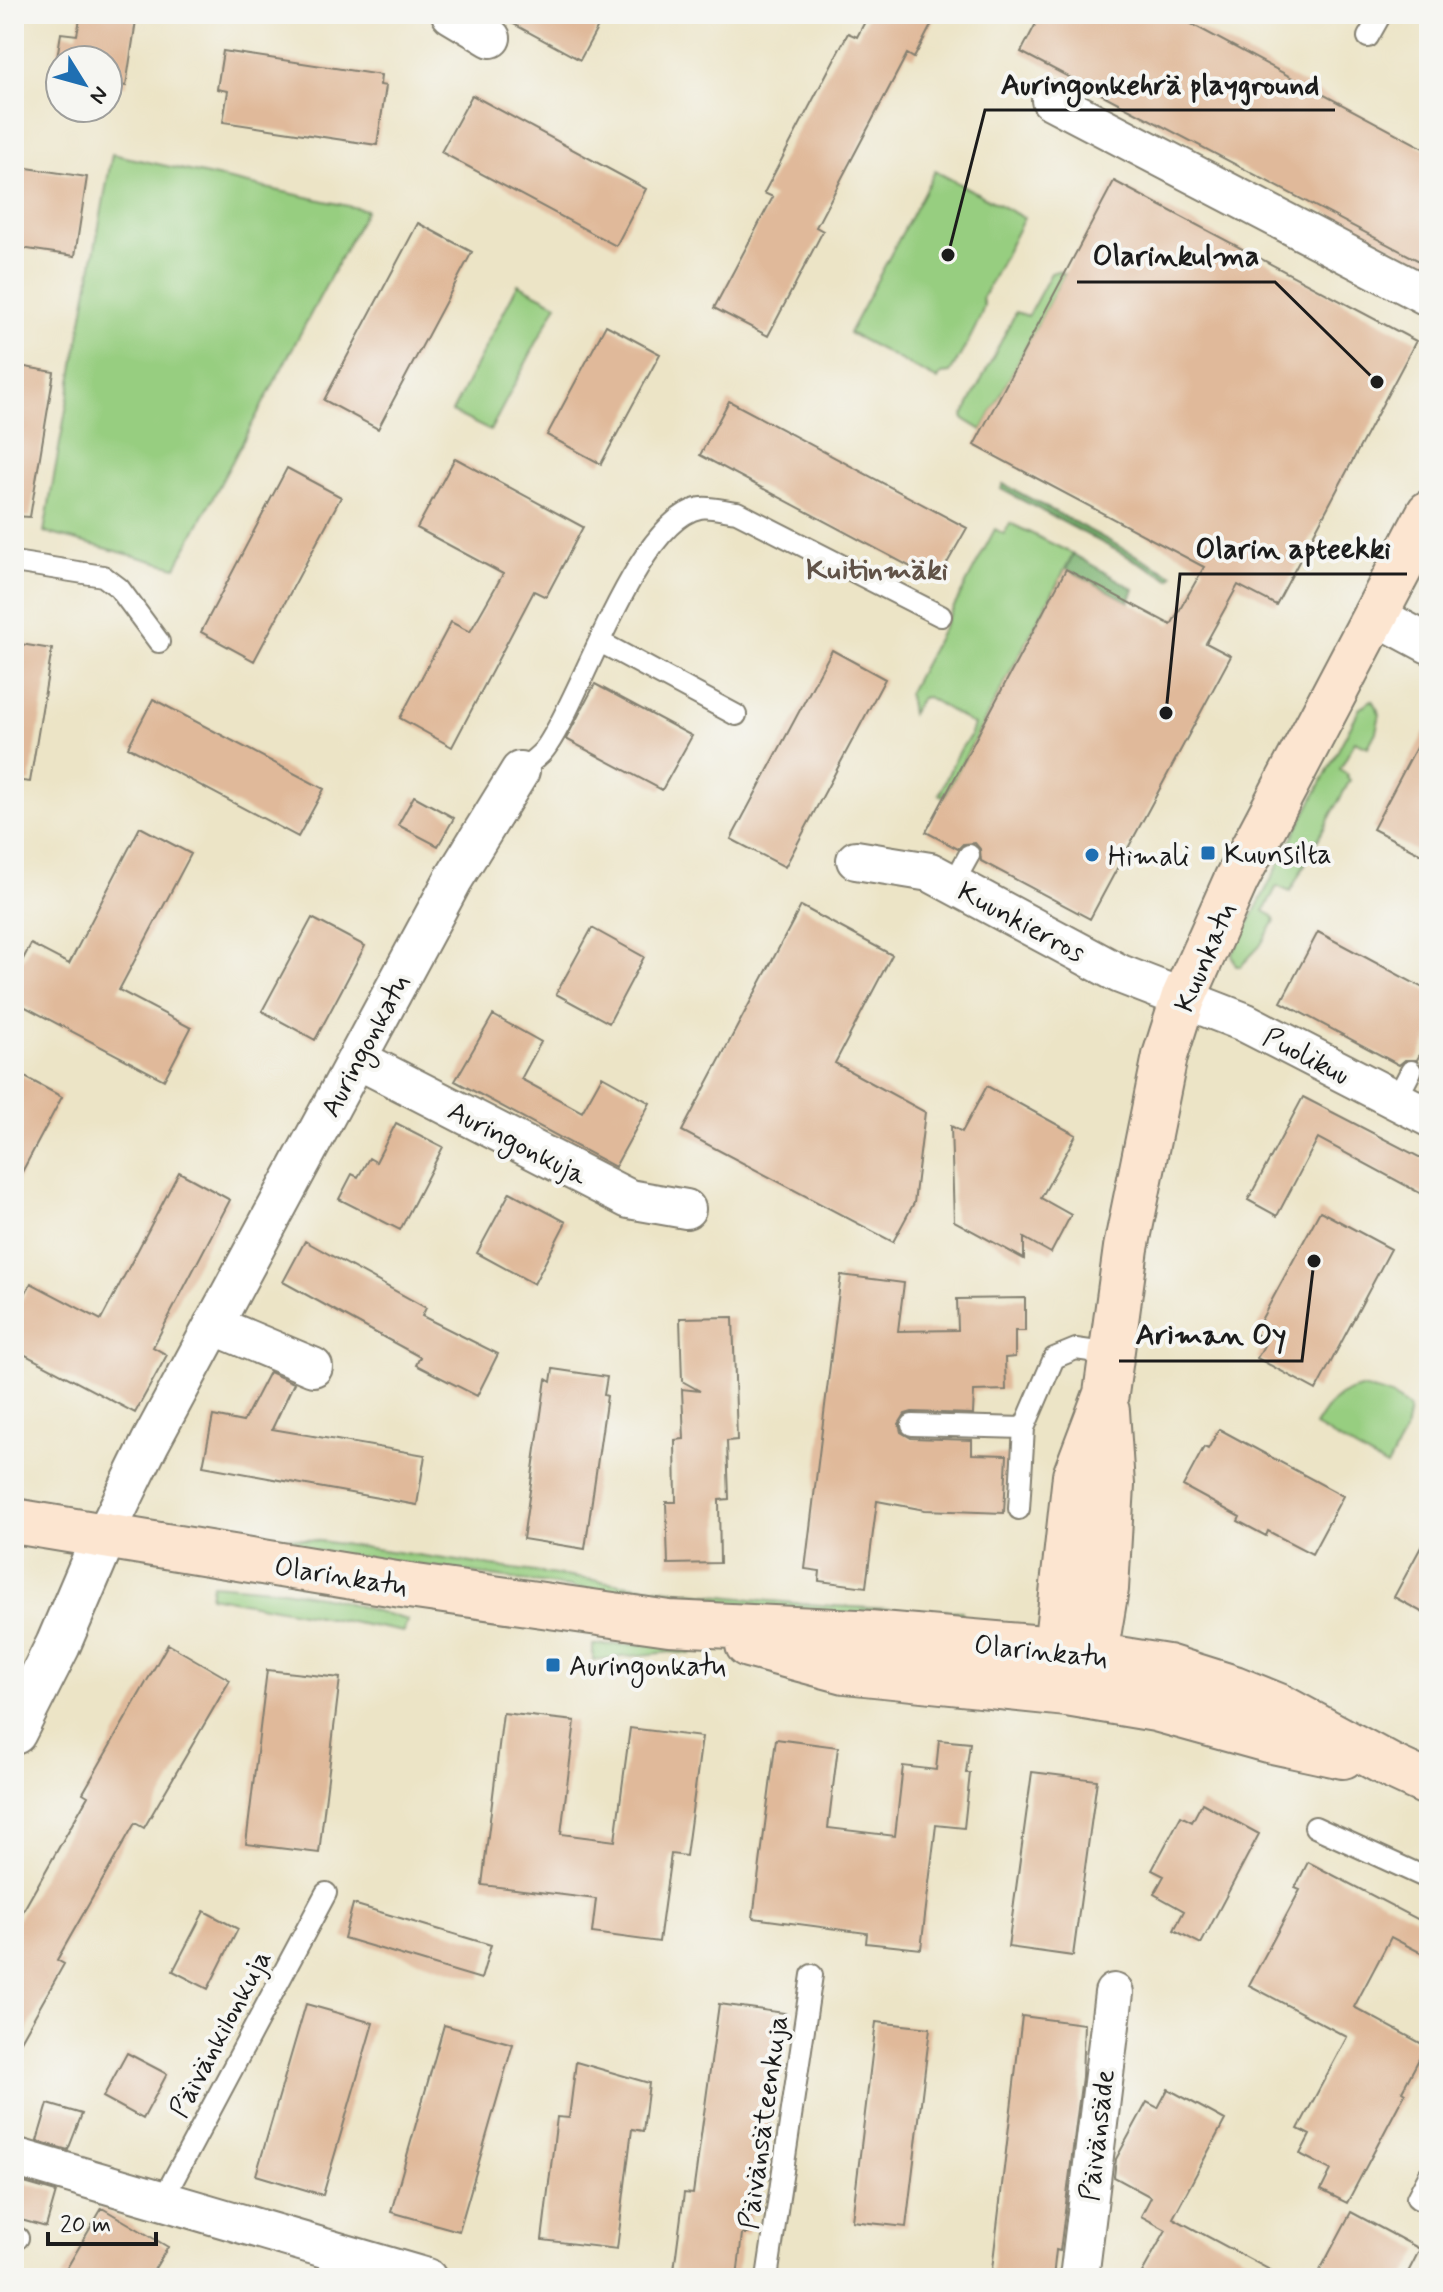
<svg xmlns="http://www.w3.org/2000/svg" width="1443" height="2292" font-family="Mynerve,sans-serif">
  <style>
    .green { fill: #97ce80; stroke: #5a754e; stroke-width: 2 }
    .forest { fill: #79b16e; stroke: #4a6645; stroke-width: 2 }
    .building { fill: #e0b99a }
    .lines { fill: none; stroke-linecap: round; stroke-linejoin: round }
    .service-casing { stroke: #848071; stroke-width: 24 }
    .minor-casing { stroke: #848071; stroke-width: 42 }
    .tertiary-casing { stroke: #848071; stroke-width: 48 }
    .secondary-casing { stroke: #848071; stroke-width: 48 }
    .service { stroke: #fff; stroke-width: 20 }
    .minor { stroke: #fff; stroke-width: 38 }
    .tertiary { stroke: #fff; stroke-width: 44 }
    .secondary { stroke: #fce5d0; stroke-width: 44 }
    .poi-dot { fill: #1f6fb2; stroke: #f6f6f2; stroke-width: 3 }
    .labels { text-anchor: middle; stroke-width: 8; stroke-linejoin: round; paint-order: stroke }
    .poi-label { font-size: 28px; fill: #1c1c1c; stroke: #f6f6f2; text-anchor: start }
    .street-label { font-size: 28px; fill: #1c1c1c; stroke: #f6f6f2 }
    .neighbourhood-label { font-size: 30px; font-weight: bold; fill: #615348; stroke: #f6f6f2 }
    .leader { fill: none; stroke: #1c1c1c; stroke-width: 3 }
    .callout-dot { fill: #1c1c1c; stroke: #f6f6f2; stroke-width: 3 }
    .callout-label { font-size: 30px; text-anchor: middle; font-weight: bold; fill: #1c1c1c; stroke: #f6f6f2; stroke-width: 8; stroke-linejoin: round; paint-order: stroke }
  </style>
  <rect width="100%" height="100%" fill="#f6f6f2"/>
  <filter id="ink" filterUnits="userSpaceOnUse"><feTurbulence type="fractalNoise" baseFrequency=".0125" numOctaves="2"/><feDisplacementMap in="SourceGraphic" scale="16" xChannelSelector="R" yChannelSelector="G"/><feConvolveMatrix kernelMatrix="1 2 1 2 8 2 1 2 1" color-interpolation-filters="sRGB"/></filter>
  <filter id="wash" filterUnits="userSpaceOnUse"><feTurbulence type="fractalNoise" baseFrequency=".006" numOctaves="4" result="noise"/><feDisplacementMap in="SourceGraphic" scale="32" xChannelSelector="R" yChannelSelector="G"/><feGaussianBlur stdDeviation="1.8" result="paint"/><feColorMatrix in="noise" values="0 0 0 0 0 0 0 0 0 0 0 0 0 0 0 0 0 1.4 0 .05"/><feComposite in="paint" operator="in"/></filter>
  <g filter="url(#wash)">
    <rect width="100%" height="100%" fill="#ece4c6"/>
    <path class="green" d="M 112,154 L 366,210 L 176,567 L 44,532 Z
      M 935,171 L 1024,218 L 982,299 L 984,306 C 976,330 963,351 950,373 L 941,374 L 938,380 L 849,333 Z
      M 1057,271 L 1065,274 L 982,430 L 964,419 L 963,416 L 1016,312 L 1028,316 L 1051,273 Z
      M 518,284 L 557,304 L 490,431 L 452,412 Z
      M 1010,523 L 1073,554 L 944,797 L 939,795 L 957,754 L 970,736 L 974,725 L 927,697 L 921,698 L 911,714 L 908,694 L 995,529 L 1004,534 Z
      M 1372,700 L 1380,714 L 1376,732 L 1368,747 L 1355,741 L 1340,769 L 1348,775 L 1347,778 L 1350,780 L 1290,892 L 1277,886 L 1264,911 L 1273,916 L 1275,921 L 1260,946 L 1241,966 L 1236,966 L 1232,955 L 1360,708 Z
      M 1361,1388 C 1379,1391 1396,1395 1409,1409 L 1405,1432 L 1387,1467 L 1315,1426 C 1327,1406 1337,1392 1361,1388 Z
      M 290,1537 C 514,1567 735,1609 962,1611 L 962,1619 L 757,1614 L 289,1547 Z
      M 212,1584 L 283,1590 L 330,1598 L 407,1620 L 404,1632 L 210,1596 Z
      M 673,1644 L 692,1647 L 691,1654 L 671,1652 L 593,1660 L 593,1645 Z"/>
    <path class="forest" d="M 1003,484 L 1173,575 L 1170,579 L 1001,489 Z
      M 1073,554 L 1134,589 L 1129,602 L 1066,569 Z"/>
    <g id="blocks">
      <path class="building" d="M 81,14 L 137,14 L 126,86 L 115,84 L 112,105 L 108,105 L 108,60 L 60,60 L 60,97 L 51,96 L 61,33 L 77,35 Z
        M 495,14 L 605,14 L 580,60 Z
        M 869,14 L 937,14 L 914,58 L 907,54 L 816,227 L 823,231 L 768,336 L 714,308 L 773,197 L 764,193 L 848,33 L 857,37 Z
        M 1041,14 L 1173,14 L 1429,151 L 1429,266 L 1021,52 Z
        M 223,51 L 381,75 L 380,85 L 386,86 L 377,145 L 223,122 L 228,91 L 217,89 Z
        M 472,95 L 646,189 L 616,246 L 441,152 Z
        M 14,166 L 87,177 L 75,256 L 14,247 Z
        M 1114,181 L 1416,341 L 1276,605 L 1238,585 L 1206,643 L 1231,656 L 1090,919 L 981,861 L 980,849 L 975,843 L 963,844 L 958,849 L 926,832 L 1066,569 L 1171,625 L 1204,567 L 974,445 Z
        M 418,223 L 472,252 L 378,429 L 324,400 Z
        M 606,325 L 660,354 L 601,464 L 547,435 Z
        M 14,365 L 54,372 L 30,517 L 14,516 Z
        M 729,401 L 967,528 L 937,581 L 700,455 Z
        M 455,458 L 583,527 L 546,597 L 534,591 L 452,747 L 400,718 L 451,622 L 470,632 L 503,574 L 417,528 Z
        M 287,468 L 341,497 L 254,661 L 201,632 Z
        M 14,643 L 52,649 L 30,782 L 14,780 Z
        M 832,650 L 885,679 L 785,867 L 731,839 Z
        M 595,684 L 692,736 L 662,790 L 566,739 Z
        M 153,699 L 324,789 L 298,837 L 128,747 Z
        M 1429,723 L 1429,858 L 1373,829 Z
        M 414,796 L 454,818 L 438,846 L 398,825 Z
        M 140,827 L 191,854 L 119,990 L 191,1028 L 164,1080 L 14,1001 L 14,976 L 31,944 L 69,964 Z
        M 801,906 L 892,955 L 835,1063 L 925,1112 L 914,1203 L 893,1242 L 682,1131 Z
        M 312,918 L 365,946 L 315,1040 L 262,1011 Z
        M 592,928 L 644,957 L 609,1023 L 556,994 Z
        M 1318,932 L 1429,991 L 1429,1037 L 1417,1060 L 1405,1060 L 1399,1065 L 1281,1002 Z
        M 493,1015 L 541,1042 L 521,1079 L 582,1112 L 602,1076 L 650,1103 L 615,1167 L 455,1081 Z
        M 14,1071 L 62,1097 L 14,1187 Z
        M 987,1086 L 1076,1135 L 1041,1198 L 1071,1215 L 1051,1253 L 1024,1238 L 1024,1259 L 954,1221 L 951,1126 L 962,1132 Z
        M 1303,1097 L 1429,1162 L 1429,1198 L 1318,1138 L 1277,1216 L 1248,1200 Z
        M 396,1123 L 443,1147 L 400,1230 L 339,1199 L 352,1174 L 358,1177 L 369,1158 L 376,1162 Z
        M 179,1172 L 230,1200 L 153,1347 L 167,1355 L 135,1413 L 14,1349 L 14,1314 L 31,1283 L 101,1320 Z
        M 510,1192 L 566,1222 L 534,1284 L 477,1253 Z
        M 1320,1211 L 1391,1249 L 1316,1390 L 1257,1358 L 1267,1340 L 1254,1333 Z
        M 305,1241 L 426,1308 L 422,1316 L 498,1354 L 477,1396 L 416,1365 L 420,1357 L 283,1282 Z
        M 841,1275 L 904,1283 L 898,1331 L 958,1330 L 957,1299 L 1025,1298 L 1025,1331 L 1015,1331 L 1015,1357 L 1005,1358 L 1006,1390 L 974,1391 L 973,1414 L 912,1412 L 905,1414 L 899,1424 L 901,1432 L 911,1438 L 972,1440 L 972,1454 L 1007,1455 L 1004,1513 L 925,1510 L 877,1501 L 866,1587 L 819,1581 L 820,1571 L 805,1569 Z
        M 733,1317 L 737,1440 L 727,1441 L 729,1499 L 719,1500 L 720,1563 L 668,1564 L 666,1502 L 676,1502 L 675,1440 L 684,1439 L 682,1389 L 700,1391 L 682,1381 L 680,1318 Z
        M 553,1369 L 607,1377 L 604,1395 L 607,1396 L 585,1549 L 523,1539 L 546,1379 L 551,1382 Z
        M 269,1372 L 294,1383 L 272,1429 L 425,1455 L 417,1505 L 203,1466 L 213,1416 L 243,1422 Z
        M 1219,1429 L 1343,1496 L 1312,1554 L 1268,1531 L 1266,1536 L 1238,1521 L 1240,1517 L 1183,1486 L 1204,1447 L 1208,1449 Z
        M 1429,1532 L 1429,1616 L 1394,1597 Z
        M 168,1644 L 230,1680 L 144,1828 L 135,1823 L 57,1960 L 64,1964 L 14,2053 L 14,1927 L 88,1796 L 83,1793 Z
        M 267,1670 L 340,1678 L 319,1853 L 246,1844 Z
        M 503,1713 L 575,1721 L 561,1834 L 615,1841 L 630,1728 L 702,1737 L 686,1856 L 671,1854 L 659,1942 L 592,1933 L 596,1899 L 482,1885 Z
        M 776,1739 L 838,1747 L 828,1828 L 895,1836 L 903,1766 L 936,1770 L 939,1740 L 970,1743 L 966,1773 L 970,1773 L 964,1828 L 936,1825 L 921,1949 L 866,1943 L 867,1933 L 753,1918 Z
        M 1032,1772 L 1097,1780 L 1073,1956 L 1008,1947 Z
        M 1202,1803 L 1259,1834 L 1201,1944 L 1174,1930 L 1184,1911 L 1154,1894 L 1164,1876 L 1152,1870 L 1181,1816 L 1192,1822 Z
        M 1308,1862 L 1429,1925 L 1429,1957 L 1391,1937 L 1354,2007 L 1426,2046 L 1402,2091 L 1405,2093 L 1347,2203 L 1321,2190 L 1331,2170 L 1300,2154 L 1310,2135 L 1298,2129 L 1347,2037 L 1249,1985 L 1300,1890 L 1295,1888 Z
        M 353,1904 L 491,1945 L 481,1979 L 344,1938 Z
        M 204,1911 L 238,1929 L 208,1989 L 173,1971 Z
        M 306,2004 L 373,2023 L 323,2195 L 256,2175 Z
        M 719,2004 L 785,2013 L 762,2183 L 754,2182 L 748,2234 L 742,2234 L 737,2278 L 673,2278 L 684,2193 L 693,2194 Z
        M 1022,2016 L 1084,2024 L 1082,2077 L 1060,2251 L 1056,2250 L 1053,2278 L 991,2278 Z
        M 876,2022 L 930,2028 L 906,2227 L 852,2221 Z
        M 444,2025 L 513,2044 L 459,2231 L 391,2212 Z
        M 127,2053 L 167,2074 L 143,2119 L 103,2097 Z
        M 576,2062 L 649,2083 L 643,2131 L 632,2129 L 617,2249 L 542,2240 L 557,2117 L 569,2118 Z
        M 1168,2089 L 1225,2120 L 1173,2218 L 1285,2278 L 1139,2278 L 1166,2230 L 1141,2216 L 1151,2197 L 1114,2177 L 1116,2159 L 1147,2102 L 1158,2108 Z
        M 48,2104 L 82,2114 L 68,2150 L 37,2141 Z
        M 14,2180 L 56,2192 L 46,2227 L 14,2218 Z
        M 102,2208 L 168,2247 L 149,2278 L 61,2278 Z
        M 1351,2212 L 1420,2249 L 1405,2278 L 1316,2278 Z"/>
    </g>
  </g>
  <g filter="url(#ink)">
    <use href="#blocks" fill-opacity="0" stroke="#848071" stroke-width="2"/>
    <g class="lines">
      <defs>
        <path id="service" d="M 1368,37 L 1381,14
          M 14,562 L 103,576 L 119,588 L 159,642
          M 600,642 L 736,715
          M 520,771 C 529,763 541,756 547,746 C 583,694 637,520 700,508 C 710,506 726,511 737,512 L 941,616
          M 953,884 L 969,855
          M 1396,1100 L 1411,1071
          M 912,1425 L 1024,1428
          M 1019,1509 L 1024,1428 L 1054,1358 L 1076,1349 L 1111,1354
          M 1315,1827 L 1429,1879
          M 1429,2175 L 1417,2198 L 1429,2204
          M 162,2201 L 326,1893
          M 14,2236 L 18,2238
          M 767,2278 L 812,1975"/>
        <path id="minor" d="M 451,14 L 491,38
          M 1051,100 L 1429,297
          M 1375,615 L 1429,644
          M 856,860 L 930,872 L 1120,974 L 1244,1022 L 1429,1117
          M 357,1059 L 629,1199 L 686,1209
          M 213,1325 L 313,1367
          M 104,1537 L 150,1443 L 453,880 L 520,771
          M 14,2157 L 427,2278
          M 1079,2278 L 1114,1993"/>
        <path id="tertiary" d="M 14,1732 L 58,1645 L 104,1537"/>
        <path id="secondary" d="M 14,1521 L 402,1585 L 669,1623 L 857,1632 L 1056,1649 L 1167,1667 L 1234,1688 L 1281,1707 L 1392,1767 L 1429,1784
          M 748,1645 L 845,1671 L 1067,1694 L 1156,1709 L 1268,1740 L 1343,1756
          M 1077,1679 L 1095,1654 L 1106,1589 L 1112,1485 L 1107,1411
          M 1067,1694 L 1056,1649 L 1075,1476 L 1106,1394 L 1126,1248 L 1165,1056 L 1183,999 L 1236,880 L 1429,513"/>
      </defs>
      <use href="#service" class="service-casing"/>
      <use href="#minor" class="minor-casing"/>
      <use href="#tertiary" class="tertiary-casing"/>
      <use href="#secondary" class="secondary-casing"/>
      <use href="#service" class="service"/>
      <use href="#minor" class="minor"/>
      <use href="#tertiary" class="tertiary"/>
      <use href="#secondary" class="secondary"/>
    </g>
  </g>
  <g class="poi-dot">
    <rect x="1200" y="845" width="16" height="16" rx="4"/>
    <circle cx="1092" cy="855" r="8"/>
    <rect x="545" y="1657" width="16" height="16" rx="4"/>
  </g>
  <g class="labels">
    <g class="poi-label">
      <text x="1224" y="863">Kuunsilta</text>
      <text x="1108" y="865">Himali</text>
      <text x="569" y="1675">Auringonkatu</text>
    </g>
    <g class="street-label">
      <text transform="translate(1022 921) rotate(28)" y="10">Kuunkierros</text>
      <text transform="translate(1204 957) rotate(-67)" y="10">Kuunkatu</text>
      <text transform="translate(364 1045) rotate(-62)" y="10">Auringonkatu</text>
      <text transform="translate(1307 1055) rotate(27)" y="10">Puolikuu</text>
      <text transform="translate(518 1142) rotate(27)" y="10">Auringonkuja</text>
      <text transform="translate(341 1575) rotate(9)" y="10">Olarinkatu</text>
      <text transform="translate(1041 1650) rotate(6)" y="10">Olarinkatu</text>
      <text transform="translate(219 2033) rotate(-62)" y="10">Päivänkilonkuja</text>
      <text transform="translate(762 2122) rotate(-82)" y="10">Päivänsäteenkuja</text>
      <text transform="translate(1096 2135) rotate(-83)" y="10">Päivänsäde</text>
    </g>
    <g class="neighbourhood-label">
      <text x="877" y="579">Kuitinmäki</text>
    </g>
  </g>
  <path class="leader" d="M948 255L985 110H1335M1377 382L1275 282H1077M1166 713L1180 574H1407M1314 1261L1302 1361H1119"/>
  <g class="callout-dot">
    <circle cx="948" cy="255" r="8"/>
    <circle cx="1377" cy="382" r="8"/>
    <circle cx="1166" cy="713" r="8"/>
    <circle cx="1314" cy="1261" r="8"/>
  </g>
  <g class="callout-label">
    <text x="1160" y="94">Auringonkehrä playground</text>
    <text x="1176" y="265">Olarinkulma</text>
    <text x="1293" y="558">Olarin apteekki</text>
    <text x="1211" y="1344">Ariman Oy</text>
  </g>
  <rect width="1443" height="2292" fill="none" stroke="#f6f6f2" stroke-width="48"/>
  <g transform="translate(84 84) rotate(127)"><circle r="38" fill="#f6f6f2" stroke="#9f9f9c" stroke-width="2"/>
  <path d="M0-6L14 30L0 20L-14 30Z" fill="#1f6fb2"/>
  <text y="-12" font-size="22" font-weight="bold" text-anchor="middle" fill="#1c1c1c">N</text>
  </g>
  <path d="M48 2232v12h108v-12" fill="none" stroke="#1c1c1c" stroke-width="4"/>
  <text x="60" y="2232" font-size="24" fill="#1c1c1c" stroke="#f6f6f2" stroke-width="6" paint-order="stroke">20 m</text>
</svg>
